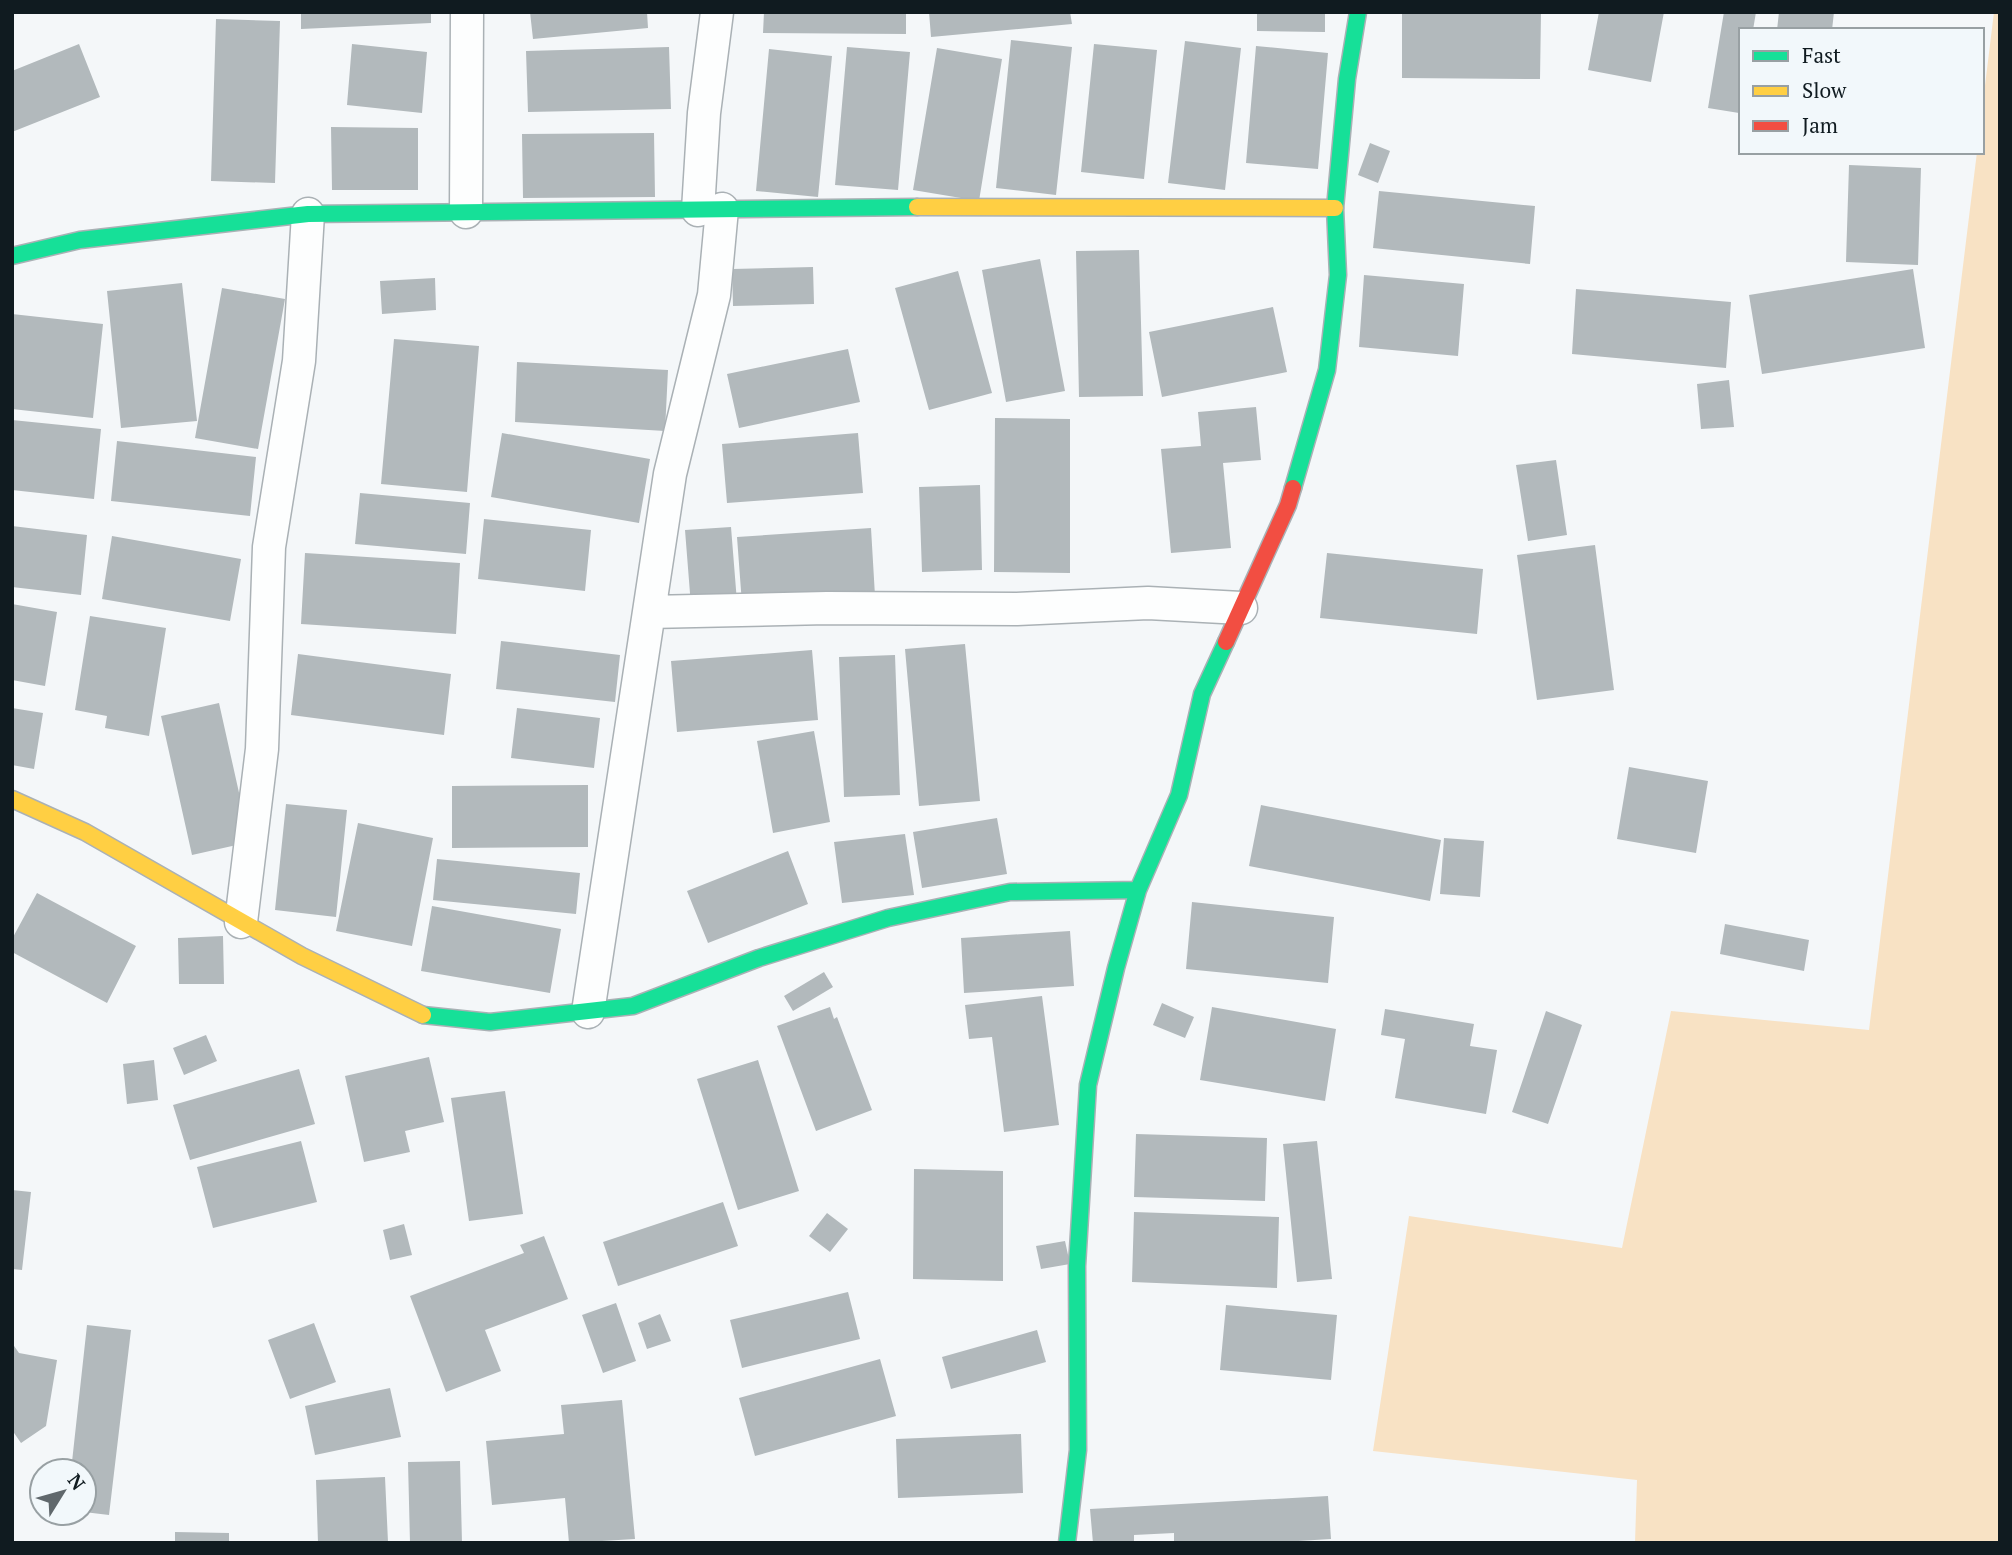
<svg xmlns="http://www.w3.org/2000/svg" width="2012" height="1555" font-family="'PT Serif',serif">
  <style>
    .green { fill: #f8e2c4 }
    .building { fill: #b2b9bc }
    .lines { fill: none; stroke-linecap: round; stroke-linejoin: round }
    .street-casing { stroke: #aab1b5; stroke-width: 35 }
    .fast-casing { stroke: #aab1b5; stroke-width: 19 }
    .slow-casing { stroke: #aab1b5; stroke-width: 19 }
    .jam-casing { stroke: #aab1b5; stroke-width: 19 }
    .street { stroke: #fdfefe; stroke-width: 32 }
    .fast { stroke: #16e098; stroke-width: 16 }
    .slow { stroke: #ffcf43; stroke-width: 16 }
    .jam { stroke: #f24e42; stroke-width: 16 }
  </style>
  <rect width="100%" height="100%" fill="#f4f7f9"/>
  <path class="green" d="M 1994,12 L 2000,12 L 2000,1543 L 1635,1543 L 1637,1480 L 1373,1451 L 1409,1216 L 1622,1248 L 1671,1011 L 1869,1030 L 1977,152 L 1982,152 L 1982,110 Z"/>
  <path class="building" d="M 301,12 L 431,12 L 431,23 L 301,29 Z
    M 530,12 L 647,12 L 648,28 L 533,39 Z
    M 764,12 L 906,12 L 906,34 L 763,33 Z
    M 929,12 L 1070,12 L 1072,24 L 931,37 Z
    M 1257,12 L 1325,12 L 1325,32 L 1257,31 Z
    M 1402,12 L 1541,12 L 1540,79 L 1402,78 Z
    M 1599,12 L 1664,12 L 1651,82 L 1588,70 Z
    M 1724,12 L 1756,12 L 1753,30 L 1741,30 L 1739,113 L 1708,108 Z
    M 1779,12 L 1834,12 L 1832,30 L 1777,30 Z
    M 216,19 L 280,21 L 275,183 L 211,181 Z
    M 1011,40 L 1072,47 L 1056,195 L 996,188 Z
    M 1185,41 L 1241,48 L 1225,190 L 1168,183 Z
    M 79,44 L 100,97 L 12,132 L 12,71 Z
    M 352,44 L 427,52 L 422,113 L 347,105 Z
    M 1094,44 L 1157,50 L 1144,179 L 1081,172 Z
    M 1256,46 L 1328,53 L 1318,169 L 1246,163 Z
    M 669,47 L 671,109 L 528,112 L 526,51 Z
    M 847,47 L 910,52 L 898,190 L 835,185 Z
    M 937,48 L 1002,59 L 979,201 L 913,190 Z
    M 769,49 L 832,56 L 818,197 L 756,191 Z
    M 331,127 L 418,128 L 418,190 L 332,190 Z
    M 654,133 L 655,197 L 523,198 L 522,134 Z
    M 1370,143 L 1390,151 L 1378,183 L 1358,175 Z
    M 1849,165 L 1921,168 L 1918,265 L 1846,262 Z
    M 1379,191 L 1535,206 L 1530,264 L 1373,248 Z
    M 1139,250 L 1143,396 L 1079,397 L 1076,251 Z
    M 1040,259 L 1065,391 L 1006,402 L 982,270 Z
    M 813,267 L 814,304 L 733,306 L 732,269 Z
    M 1913,269 L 1925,348 L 1762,374 L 1749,295 Z
    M 958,271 L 992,393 L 929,410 L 895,288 Z
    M 1364,275 L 1464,284 L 1458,356 L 1359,347 Z
    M 435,278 L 436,310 L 382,314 L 380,281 Z
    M 182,283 L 197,421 L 121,428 L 107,291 Z
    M 222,288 L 285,299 L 258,449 L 195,438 Z
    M 1576,289 L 1731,302 L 1726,368 L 1572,354 Z
    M 1273,307 L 1287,372 L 1162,397 L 1149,332 Z
    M 12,314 L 103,324 L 93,418 L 12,409 Z
    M 394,339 L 479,346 L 467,492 L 381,484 Z
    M 848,349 L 860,402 L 739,428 L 727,374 Z
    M 517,362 L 668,370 L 665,431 L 515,422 Z
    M 1729,380 L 1734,427 L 1701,429 L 1697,384 Z
    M 1256,407 L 1261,460 L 1223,463 L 1231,548 L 1171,553 L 1161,449 L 1201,446 L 1198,412 Z
    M 995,418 L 1070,419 L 1070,573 L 994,572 Z
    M 12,420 L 101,429 L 94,499 L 12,490 Z
    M 502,433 L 650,459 L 639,523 L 491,497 Z
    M 858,433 L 863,493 L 727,503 L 722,444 Z
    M 117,441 L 256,457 L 250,516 L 111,501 Z
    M 1556,460 L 1567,535 L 1528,541 L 1516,465 Z
    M 980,485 L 982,570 L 922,572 L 919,487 Z
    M 360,493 L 470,503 L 466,554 L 355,544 Z
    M 484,519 L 591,530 L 585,591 L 478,579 Z
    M 12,526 L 87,535 L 81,595 L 12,587 Z
    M 731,527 L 737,602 L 691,606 L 685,530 Z
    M 871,528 L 875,596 L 742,604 L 737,537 Z
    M 112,536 L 241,559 L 230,621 L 102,599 Z
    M 1595,545 L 1614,690 L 1537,700 L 1517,555 Z
    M 305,553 L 460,563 L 456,634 L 301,624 Z
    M 1327,553 L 1483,569 L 1477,634 L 1320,618 Z
    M 12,604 L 57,612 L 45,686 L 12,680 Z
    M 90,616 L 166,628 L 149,736 L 105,728 L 107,716 L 75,710 Z
    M 501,641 L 620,655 L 615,702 L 496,689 Z
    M 965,644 L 980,801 L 919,806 L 905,649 Z
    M 812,650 L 818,720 L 677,732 L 671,661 Z
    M 298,654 L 451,674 L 444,735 L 291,715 Z
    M 895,655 L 900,795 L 844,797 L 839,657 Z
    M 219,703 L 250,842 L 192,855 L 161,716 Z
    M 12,708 L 43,713 L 34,769 L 12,765 Z
    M 517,708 L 600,718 L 594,768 L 511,758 Z
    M 814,731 L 830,822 L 773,833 L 757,741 Z
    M 1629,767 L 1708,781 L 1696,853 L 1617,839 Z
    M 588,785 L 588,847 L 452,848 L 452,786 Z
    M 286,804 L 347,810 L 336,917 L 275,910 Z
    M 1261,805 L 1441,840 L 1430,901 L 1249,866 Z
    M 997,818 L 1007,874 L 922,888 L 913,832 Z
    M 358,823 L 433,838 L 412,946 L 336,931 Z
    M 905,834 L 914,895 L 842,903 L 834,842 Z
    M 1444,838 L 1484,841 L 1480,897 L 1440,894 Z
    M 788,851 L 808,904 L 708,943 L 687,891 Z
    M 437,859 L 580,873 L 576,914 L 433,900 Z
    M 37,893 L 136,946 L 107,1003 L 12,952 L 12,939 Z
    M 1192,902 L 1334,917 L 1328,983 L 1186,969 Z
    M 432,906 L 561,929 L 550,993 L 421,971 Z
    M 1725,924 L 1809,940 L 1804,971 L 1720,954 Z
    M 1070,931 L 1074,986 L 964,993 L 961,938 Z
    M 223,936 L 224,984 L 179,984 L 178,938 Z
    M 824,972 L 833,987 L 793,1011 L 784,996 Z
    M 1042,996 L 1059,1125 L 1004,1132 L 992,1037 L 969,1039 L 965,1005 Z
    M 1162,1003 L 1194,1017 L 1185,1038 L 1153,1025 Z
    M 830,1007 L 834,1019 L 837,1017 L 872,1110 L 816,1131 L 777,1026 Z
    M 1212,1007 L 1336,1029 L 1325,1101 L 1200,1080 Z
    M 1385,1009 L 1474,1024 L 1470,1046 L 1497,1050 L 1486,1114 L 1395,1098 L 1405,1039 L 1381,1035 Z
    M 1546,1011 L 1582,1025 L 1548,1124 L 1512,1112 Z
    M 206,1035 L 217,1061 L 184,1075 L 173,1048 Z
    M 429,1057 L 444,1122 L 405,1131 L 410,1152 L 364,1162 L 345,1076 Z
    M 154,1060 L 158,1100 L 127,1104 L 123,1064 Z
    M 758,1060 L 799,1191 L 738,1210 L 697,1079 Z
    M 299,1069 L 315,1124 L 190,1160 L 173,1105 Z
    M 505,1091 L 523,1214 L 469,1221 L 451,1098 Z
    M 1136,1134 L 1267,1138 L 1265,1201 L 1134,1197 Z
    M 301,1141 L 317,1202 L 213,1228 L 197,1167 Z
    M 1317,1141 L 1332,1279 L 1297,1282 L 1283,1144 Z
    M 914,1169 L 1003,1171 L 1003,1281 L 913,1279 Z
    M 12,1190 L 31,1192 L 22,1270 L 12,1269 Z
    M 723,1202 L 738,1246 L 618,1286 L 603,1242 Z
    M 1134,1212 L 1279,1217 L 1277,1288 L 1132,1282 Z
    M 827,1213 L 848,1229 L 830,1252 L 809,1236 Z
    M 404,1224 L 412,1255 L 390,1260 L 383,1230 Z
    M 544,1236 L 568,1299 L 485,1330 L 501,1371 L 446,1392 L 410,1296 L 524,1253 L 520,1245 Z
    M 1065,1241 L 1070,1264 L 1041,1269 L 1036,1246 Z
    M 848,1292 L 860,1339 L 742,1368 L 730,1320 Z
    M 616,1303 L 636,1361 L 603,1373 L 582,1315 Z
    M 1226,1305 L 1337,1315 L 1331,1380 L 1220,1370 Z
    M 660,1314 L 671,1341 L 647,1349 L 638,1323 Z
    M 314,1323 L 336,1382 L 290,1399 L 268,1340 Z
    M 87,1325 L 131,1330 L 109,1515 L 84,1512 L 84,1471 L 71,1471 Z
    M 1037,1330 L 1046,1362 L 951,1389 L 942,1357 Z
    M 12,1343 L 19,1353 L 57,1360 L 46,1426 L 21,1443 L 12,1430 Z
    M 880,1359 L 896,1416 L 755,1456 L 739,1398 Z
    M 390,1388 L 401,1437 L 315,1455 L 305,1406 Z
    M 622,1400 L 635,1539 L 569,1543 L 565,1498 L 492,1505 L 486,1441 L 564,1434 L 561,1405 Z
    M 1021,1434 L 1023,1493 L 898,1498 L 896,1439 Z
    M 460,1461 L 462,1543 L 410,1543 L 408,1462 Z
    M 385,1477 L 388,1542 L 318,1543 L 316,1480 Z
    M 1328,1496 L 1331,1539 L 1265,1543 L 1174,1543 L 1174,1533 L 1134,1535 L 1134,1543 L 1093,1543 L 1090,1509 Z
    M 175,1532 L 229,1533 L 229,1543 L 175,1543 Z"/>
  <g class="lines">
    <defs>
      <path id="street" d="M 698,210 L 704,113 L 717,12
        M 466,212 L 467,12
        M 649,612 L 827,608 L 1017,609 L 1148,603 L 1241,608
        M 241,922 L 262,749 L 269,547 L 299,361 L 308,214
        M 588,1012 L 670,474 L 714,295 L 722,209"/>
      <path id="fast" d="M 12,256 L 80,240 L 308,214 L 917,207
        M 1293,488 L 1327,370 L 1338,275 L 1335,208 L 1347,79 L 1358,12
        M 423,1015 L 490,1022 L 633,1006 L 759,958 L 888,918 L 1010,892 L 1138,890
        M 1067,1543 L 1078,1450 L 1077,1266 L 1088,1085 L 1116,968 L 1138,890 L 1179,795 L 1202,694 L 1226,642"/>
      <path id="slow" d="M 917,207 L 1335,208
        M 12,799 L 85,832 L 302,956 L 423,1015"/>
      <path id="jam" d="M 1226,642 L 1288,505 L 1293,488"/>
    </defs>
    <use href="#street" class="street-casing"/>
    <use href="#fast" class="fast-casing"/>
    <use href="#slow" class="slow-casing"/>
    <use href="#jam" class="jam-casing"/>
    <use href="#street" class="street"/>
    <use href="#fast" class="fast"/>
    <use href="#slow" class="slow"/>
    <use href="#jam" class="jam"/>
  </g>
  <rect width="2012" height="1555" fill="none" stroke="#101b20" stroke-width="28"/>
  <rect x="1739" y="28" width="245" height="126" fill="#f2f8fb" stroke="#98a0a3" stroke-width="2"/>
  <rect x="1753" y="51" width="35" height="10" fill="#16e098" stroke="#98a0a3" stroke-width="2"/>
  <text x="1802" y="63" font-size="21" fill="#101b20">Fast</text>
  <rect x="1753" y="86" width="35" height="10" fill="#ffcf43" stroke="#98a0a3" stroke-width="2"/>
  <text x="1802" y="98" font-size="21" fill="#101b20">Slow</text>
  <rect x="1753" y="121" width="35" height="10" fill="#f24e42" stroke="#98a0a3" stroke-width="2"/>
  <text x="1802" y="133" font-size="21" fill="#101b20">Jam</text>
  <g transform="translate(63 1492) rotate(53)"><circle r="33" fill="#f2f8fb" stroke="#98a0a3" stroke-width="2"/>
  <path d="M0-5L12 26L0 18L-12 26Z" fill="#60686c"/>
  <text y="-10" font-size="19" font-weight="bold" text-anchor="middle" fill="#101b20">N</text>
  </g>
</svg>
